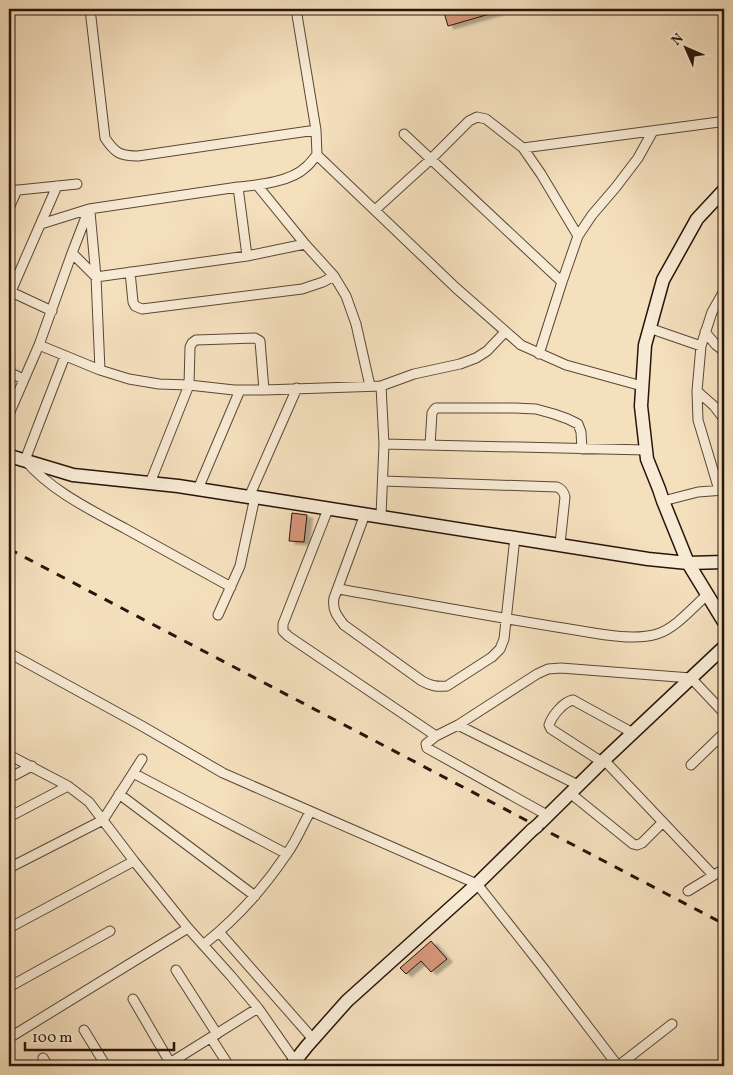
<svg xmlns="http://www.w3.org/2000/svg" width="733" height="1075" font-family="Vollkorn,serif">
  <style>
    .building { fill: #d8987b; stroke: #28140a; filter: url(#shadow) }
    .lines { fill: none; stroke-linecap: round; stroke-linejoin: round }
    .street-casing { stroke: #5b4737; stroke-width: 11 }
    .secondary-casing { stroke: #28140a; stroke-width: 15 }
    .street { stroke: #f8ebd5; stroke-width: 9 }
    .secondary { stroke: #f8ebd5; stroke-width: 12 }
    .rail { stroke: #28140a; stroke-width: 3; stroke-dasharray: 9 9; stroke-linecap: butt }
    .secondary-bridge-casing { stroke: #28140a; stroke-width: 15; stroke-linecap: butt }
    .secondary-bridge { stroke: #f8ebd5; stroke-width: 12 }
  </style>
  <defs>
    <filter id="shadow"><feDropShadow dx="5.5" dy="3" stdDeviation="1" flood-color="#0004"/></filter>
  </defs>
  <rect width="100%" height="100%" fill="#f5e0be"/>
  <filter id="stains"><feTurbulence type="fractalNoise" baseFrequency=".004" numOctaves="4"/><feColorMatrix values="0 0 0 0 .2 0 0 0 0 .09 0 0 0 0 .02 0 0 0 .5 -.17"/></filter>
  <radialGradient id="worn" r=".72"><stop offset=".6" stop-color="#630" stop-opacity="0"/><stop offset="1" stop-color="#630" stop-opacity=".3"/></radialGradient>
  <path class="building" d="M 443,9 L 499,9 L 500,11 L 448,26 Z
    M 292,513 L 307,515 L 304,542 L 289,541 Z
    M 431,941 L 447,959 L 431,972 L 421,961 L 406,974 L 400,968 Z"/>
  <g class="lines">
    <defs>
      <path id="street" d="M 90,9 L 105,138 C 115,153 120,156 138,156 L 316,130
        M 296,9 L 316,130 L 317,155 L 456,288 L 521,345 L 566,365 L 642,386
        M 404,134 L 562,282
        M 523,148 L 541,174 L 578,236
        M 257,185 L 305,244 L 334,276 L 346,296 L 356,324 L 370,386
        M 238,187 L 247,256
        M 9,191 L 77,184
        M 9,208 L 17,190
        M 375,210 L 430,160 L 469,121 L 477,117 L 486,119 L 523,148 L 719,122 L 724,123
        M 90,212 L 96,277 L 100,370
        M 41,224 L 89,209 L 238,187 C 258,185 291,182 306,167 C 310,164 313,159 317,155
        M 72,253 L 96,277 L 247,256 L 305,244
        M 130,272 L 133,302 L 135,306 L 142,309 L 302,289 L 323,282 L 334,276
        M 9,291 L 52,311
        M 9,296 L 57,186
        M 649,328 L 701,346
        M 705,332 L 716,345 L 724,351
        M 39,345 L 100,370 L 129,379 L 159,384 L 189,385 L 234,390 L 264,390 L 381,386 L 414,374 L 460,364 L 476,358 L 487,351 L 505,332
        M 539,354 L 562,282 L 578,236 L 592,215 L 616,187 L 638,158 L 653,131
        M 65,356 L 25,460 C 51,491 91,510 126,529 C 161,548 196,568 231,587
        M 9,372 L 23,379
        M 381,386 L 384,444 L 381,516
        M 697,391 L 714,406 L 724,419
        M 9,414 L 39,345 L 72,253 L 89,209
        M 384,444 L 646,450
        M 430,445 L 432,413 L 434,410 L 436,408 L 515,408 L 536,409 L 554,414 L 568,419 L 578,424 L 581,432 L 582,449
        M 383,481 L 557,487 C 562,489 564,492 565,497 L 560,544
        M 150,483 L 189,385 L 190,347 L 192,343 L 196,340 L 255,338 L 260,341 L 264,390
        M 198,489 L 240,390
        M 719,490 L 698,420 L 697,391 L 701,346 L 712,312 L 724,291
        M 249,497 L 297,388
        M 663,501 L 698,492 L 724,490
        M 328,509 L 283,624 L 283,631 L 288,636 L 436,736 L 458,725 L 537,674 L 548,669 L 561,668 L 691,678 L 724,713
        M 365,514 L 334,598 C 332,610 337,616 344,625 L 422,681 C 431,686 437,687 447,686 L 492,657 L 500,649 L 504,639 L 515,537
        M 339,589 C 413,602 488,616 563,628 C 591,632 630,642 657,634 C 676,628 692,608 707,595
        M 218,615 L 240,566 L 255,497
        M 9,653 L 142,726 L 223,773 L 477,884 L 541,965 L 618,1066
        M 458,725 L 578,785
        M 436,736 L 426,744 L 427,748 L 547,815
        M 9,755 L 68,786 L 89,802 L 134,861 L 188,928 L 231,976 L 258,1008 L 295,1061
        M 604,760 L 713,875
        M 602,762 L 551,729 L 549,725 C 552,716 563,702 573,700 L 633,733
        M 691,765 L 724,733
        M 133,773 L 287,854
        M 9,778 L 32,766
        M 570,793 L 633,844 L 637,845 L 642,843 L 663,822
        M 119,794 L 255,896
        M 9,817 L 68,786
        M 9,868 L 103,820 L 142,759
        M 688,891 L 724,869
        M 9,928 L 134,861
        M 219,932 L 313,1039
        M 203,945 C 235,920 263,889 286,855 C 296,842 302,826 310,812
        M 176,970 L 217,1034
        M 9,987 L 110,931
        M 133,999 L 172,1066
        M 84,1030 L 106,1066
        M 9,1038 L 188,928
        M 211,1038 L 229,1066
        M 43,1058 L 48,1066
        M 165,1066 L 258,1008
        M 618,1066 L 672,1024"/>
      <path id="secondary" d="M 724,190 L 697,219 L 663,280 L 645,345 L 641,406 L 647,459 L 659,489 L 663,501 L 688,563 L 724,622
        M 9,454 L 13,457 L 73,475 L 178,486 L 249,497 L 255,497 L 648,559 L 688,563 L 724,562
        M 537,826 L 604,760 L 724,647
        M 291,1066 L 307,1046 L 347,1001 L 477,884 L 532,830"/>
    </defs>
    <use href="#street" class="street-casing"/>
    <use href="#secondary" class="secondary-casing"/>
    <use href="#street" class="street"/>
    <use href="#secondary" class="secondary"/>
    <path class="rail" d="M 9,549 L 724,924"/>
    <defs>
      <path id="secondary-bridge" d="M 532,830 L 537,826"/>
    </defs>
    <use href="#secondary-bridge" class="secondary-bridge-casing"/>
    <use href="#secondary-bridge" class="secondary-bridge"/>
  </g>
  <rect width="733" height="1075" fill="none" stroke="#f5e0be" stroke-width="30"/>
  <rect x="10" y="10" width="713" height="1055" fill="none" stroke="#28140a" stroke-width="2.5"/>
  <rect x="15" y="15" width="703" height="1045" fill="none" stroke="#28140a"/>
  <g transform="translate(686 48) rotate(315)" stroke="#f8ebd5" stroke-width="4" paint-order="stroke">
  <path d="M0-4L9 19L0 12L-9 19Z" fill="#28140a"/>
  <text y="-8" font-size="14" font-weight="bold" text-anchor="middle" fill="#28140a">N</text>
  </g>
  <path d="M25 1042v8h149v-8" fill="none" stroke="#28140a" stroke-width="2.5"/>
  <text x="32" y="1042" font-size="15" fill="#28140a" stroke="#f8ebd5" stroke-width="4" paint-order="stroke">100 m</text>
  <rect width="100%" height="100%" filter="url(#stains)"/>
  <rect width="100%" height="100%" fill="url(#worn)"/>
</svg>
